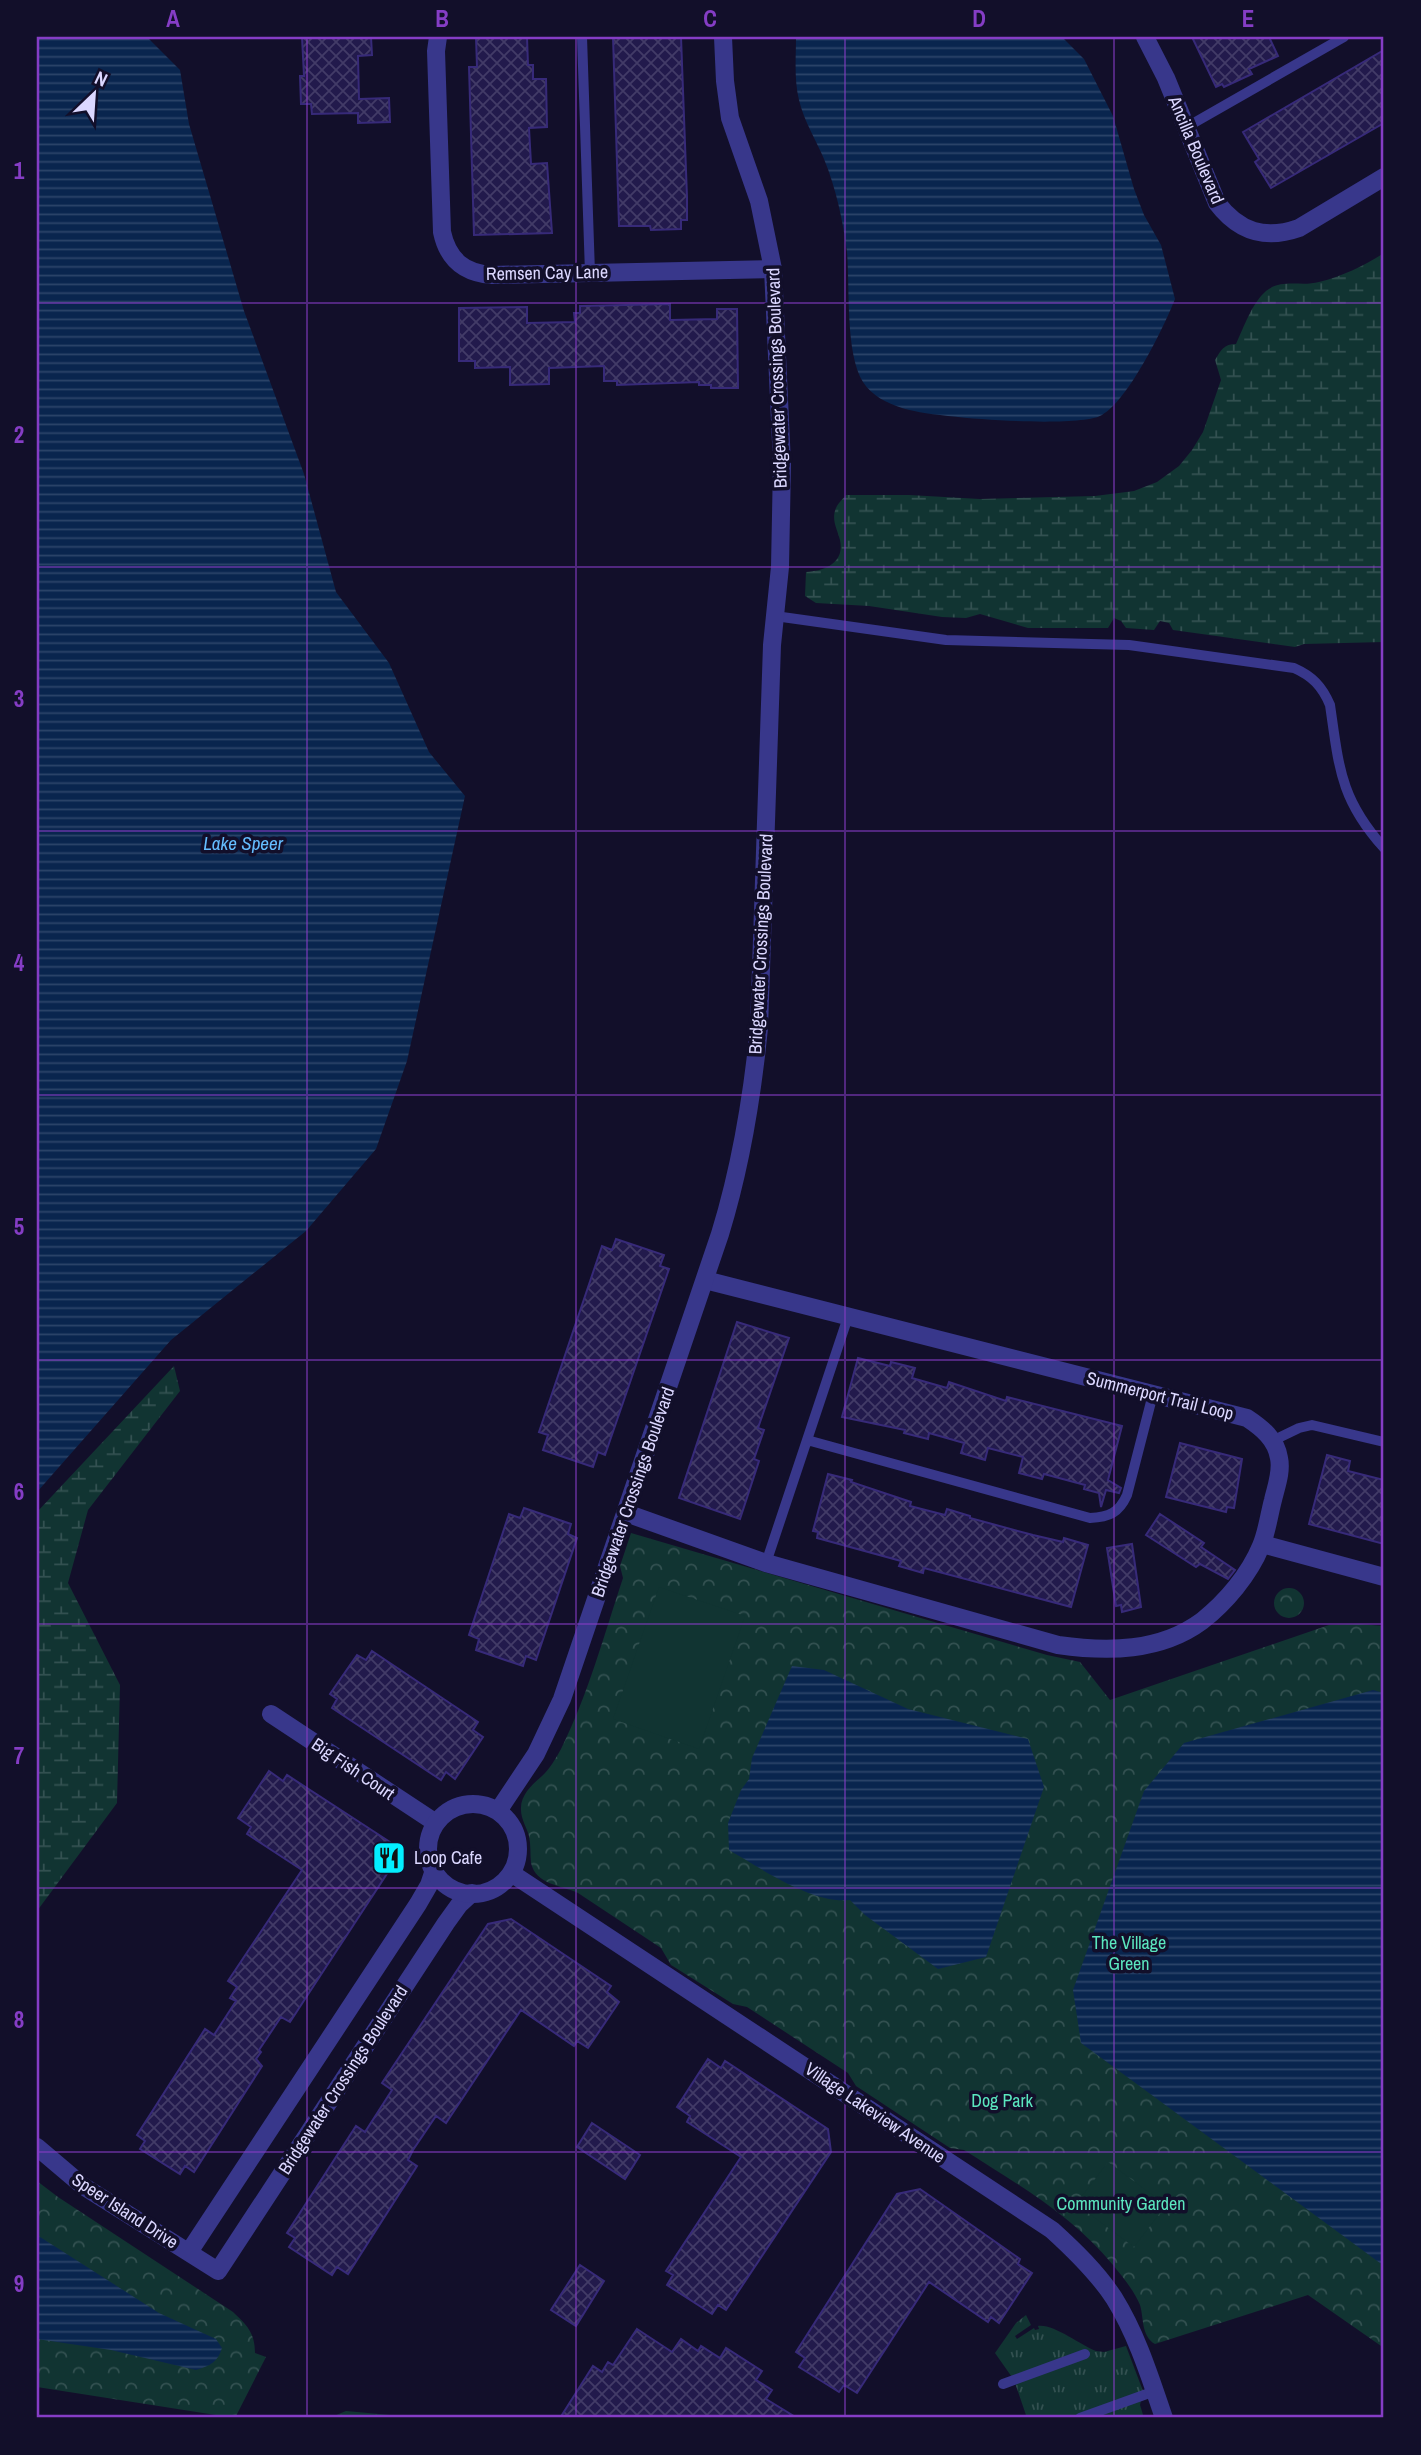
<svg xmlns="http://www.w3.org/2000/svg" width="1421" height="2455" font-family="'Archivo Narrow',sans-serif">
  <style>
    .grass { fill: url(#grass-tufts) }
    .wetland { fill: url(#wetland-marsh) }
    .park { fill: url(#park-crowns) }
    .garden { fill: #113432 }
    .water { fill: url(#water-rules) }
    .building { fill: url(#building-cross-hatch); stroke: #372a79; stroke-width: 2 }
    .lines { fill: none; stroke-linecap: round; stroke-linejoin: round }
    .service { stroke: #38378b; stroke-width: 10 }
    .minor { stroke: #38378b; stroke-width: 18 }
    .tertiary { stroke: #38378b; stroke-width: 18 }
    .grid { fill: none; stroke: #853dc5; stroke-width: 2; stroke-opacity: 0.55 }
    .labels { text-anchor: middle; stroke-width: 7; stroke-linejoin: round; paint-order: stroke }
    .street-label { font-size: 18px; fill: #dbd7ff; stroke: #120f2a }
    .poi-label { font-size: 18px; fill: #dbd7ff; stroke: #120f2a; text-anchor: start }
    .park-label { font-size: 18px; fill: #5be7bf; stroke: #120f2a }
    .water-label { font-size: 19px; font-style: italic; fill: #65bdff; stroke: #120f2a }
    .neatline { fill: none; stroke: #853dc5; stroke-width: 2.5 }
    .grid-label { font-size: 23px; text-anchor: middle; font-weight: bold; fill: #853dc5 }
  </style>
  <defs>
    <pattern id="grass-tufts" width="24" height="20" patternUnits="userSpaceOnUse" patternTransform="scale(1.75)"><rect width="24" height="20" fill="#113432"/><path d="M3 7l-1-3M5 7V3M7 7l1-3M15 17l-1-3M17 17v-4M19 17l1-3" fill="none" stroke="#335151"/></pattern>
    <pattern id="wetland-marsh" width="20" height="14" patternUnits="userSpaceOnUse" patternTransform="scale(1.75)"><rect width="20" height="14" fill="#113432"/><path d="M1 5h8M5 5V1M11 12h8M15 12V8" fill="none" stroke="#335151"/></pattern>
    <pattern id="park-crowns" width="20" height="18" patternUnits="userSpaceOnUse" patternTransform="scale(1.75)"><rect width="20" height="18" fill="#113432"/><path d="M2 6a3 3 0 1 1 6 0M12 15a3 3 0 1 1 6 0" fill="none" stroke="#335151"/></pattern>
    <pattern id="water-rules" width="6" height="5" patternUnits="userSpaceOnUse" patternTransform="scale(1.75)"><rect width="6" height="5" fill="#09254e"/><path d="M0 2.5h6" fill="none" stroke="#2c4469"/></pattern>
    <pattern id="building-cross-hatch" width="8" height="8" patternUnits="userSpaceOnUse" patternTransform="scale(1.75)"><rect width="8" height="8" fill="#221a4c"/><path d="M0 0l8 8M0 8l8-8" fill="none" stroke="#423b67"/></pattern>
  </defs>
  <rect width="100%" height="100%" fill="#120f2a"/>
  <path class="grass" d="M 1026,2315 L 1031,2325 L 1015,2336 L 1017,2339 L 1034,2328 L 1035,2330 L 1039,2329 L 1038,2326 C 1054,2324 1080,2345 1096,2351 L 1104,2352 L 1126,2346 L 1143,2391 L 1140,2405 L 1144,2418 L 1027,2418 L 1014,2380 L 995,2353 L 1016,2323 Z"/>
  <path class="wetland" d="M 1384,253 L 1384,642 L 1304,644 L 1295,647 L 1173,630 L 1169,623 L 1160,621 L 1154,630 L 1126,628 L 1121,621 L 1114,618 L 1108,628 L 1028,628 L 980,614 L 966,618 L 942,617 L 869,606 L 816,603 L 805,596 L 806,572 C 825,571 845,563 840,540 C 837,528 831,520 836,508 C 838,503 843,499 846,495 L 909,495 L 980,499 L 1095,496 L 1134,491 L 1157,482 L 1179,466 L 1192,450 L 1203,432 L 1221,380 L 1215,360 C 1221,350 1224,344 1236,344 C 1244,327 1252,303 1266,291 C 1282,278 1301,287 1319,282 C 1343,276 1364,266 1384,253 Z
    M 174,1366 L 180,1391 L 88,1510 L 68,1583 L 120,1685 L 117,1803 L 37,1911 L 37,1512 Z
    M 346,2411 L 412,2417 L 414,2418 L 329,2418 Z"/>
  <path class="park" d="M 631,1533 L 1047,1655 L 1080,1662 L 1110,1700 L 1329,1625 L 1359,1624 L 1384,1626 L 1384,2348 L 1308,2295 L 1155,2344 C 1141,2336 1144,2318 1140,2305 C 1135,2292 1122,2276 1113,2265 C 1072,2215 1017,2184 964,2150 L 950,2148 L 856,2086 L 848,2073 L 747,2007 L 733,2004 L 671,1965 L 661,1948 L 578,1893 C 561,1885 536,1885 531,1863 C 530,1854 531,1845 529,1836 C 527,1828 521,1819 521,1810 C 520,1795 532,1785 542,1776 C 549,1770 556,1758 561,1749 C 588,1695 604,1635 623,1578 L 620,1566 Z
    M1274 1603a15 15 0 1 1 30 0a15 15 0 1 1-30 0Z
    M 37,2181 L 58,2197 L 233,2312 C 247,2325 255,2333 255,2353 L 266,2357 L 235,2418 L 37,2387 Z"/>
  <path class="garden" d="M 659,1587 L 745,1616 L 699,1749 L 613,1719 Z
    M 1108,2162 L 1166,2205 L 1134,2247 L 1076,2204 Z"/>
  <path class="water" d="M 37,37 L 147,37 L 180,70 L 189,124 L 244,311 L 304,474 L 336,592 L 389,663 L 429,752 L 465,796 L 407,1061 L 376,1149 L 306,1231 L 171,1340 L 37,1492 Z
    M 796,37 L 1062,37 L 1084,59 L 1113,116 L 1134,189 L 1144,215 L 1161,245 L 1175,299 C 1163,329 1129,399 1102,415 C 1079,429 930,418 902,408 C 887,403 872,396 863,382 C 845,353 850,286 847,252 C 843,221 836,188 824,159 C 816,140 804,121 799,100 C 794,80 796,57 796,37 Z
    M 792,1666 L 824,1670 L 908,1709 L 1028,1739 L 1044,1787 L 986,1957 L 938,1969 L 865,1915 L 850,1900 C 812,1904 762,1869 729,1850 L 728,1823 L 741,1790 L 749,1779 L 752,1758 Z
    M 1373,1690 L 1384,1693 L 1384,2266 L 1081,2043 L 1073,1990 L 1144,1791 L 1184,1743 Z
    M 37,2235 L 159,2313 L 216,2339 L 222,2348 C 218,2362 210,2366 196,2370 L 111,2350 L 37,2339 Z"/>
  <path class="building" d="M 302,37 L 371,37 L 372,55 L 358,56 L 359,99 L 389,98 L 390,122 L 358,123 L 358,113 L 312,114 L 311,104 L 301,104 L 300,76 L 304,76 Z
    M 476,37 L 527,37 L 528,65 L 533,65 L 533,79 L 546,79 L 547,127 L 529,128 L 531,164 L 547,163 L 552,233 L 474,235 L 469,67 L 477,67 Z
    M 613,37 L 681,37 L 687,197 L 687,220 L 681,220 L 681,229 L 651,230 L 650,226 L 619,226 Z
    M 1192,37 L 1269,37 L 1278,56 L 1249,69 L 1252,74 L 1224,87 L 1222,84 L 1216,87 Z
    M 1384,50 L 1384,123 L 1271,188 L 1255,162 L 1259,159 L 1243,132 Z
    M 670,304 L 670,320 L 717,319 L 717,309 L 737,309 L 738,388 L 711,388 L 711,385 L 699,385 L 699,382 L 617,385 L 617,381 L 604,381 L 604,366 L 549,368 L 549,384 L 510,385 L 510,367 L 475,368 L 475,361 L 459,361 L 459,308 L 527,307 L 527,323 L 575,322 L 574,313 L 580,313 L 580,306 Z
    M 616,1239 L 664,1255 L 660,1266 L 669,1269 L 605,1455 L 598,1452 L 593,1467 L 543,1450 L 548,1435 L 539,1432 L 602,1246 L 612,1250 Z
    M 737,1322 L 789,1338 L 758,1428 L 764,1430 L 754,1459 L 759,1461 L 740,1519 L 679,1498 Z
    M 858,1358 L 890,1366 L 891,1362 L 915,1368 L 912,1378 L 947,1388 L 949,1382 L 1006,1401 L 1007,1397 L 1122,1426 L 1108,1480 L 1121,1488 L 1119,1493 L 1106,1490 L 1101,1507 L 1099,1493 L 1084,1489 L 1085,1485 L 1044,1474 L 1042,1479 L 1019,1473 L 1023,1457 L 988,1448 L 985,1460 L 961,1453 L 964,1443 L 929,1433 L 928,1439 L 904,1433 L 905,1430 L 842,1417 Z
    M 1180,1443 L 1242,1459 L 1234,1508 L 1227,1507 L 1226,1512 L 1166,1497 Z
    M 1327,1455 L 1350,1461 L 1348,1471 L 1384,1480 L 1384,1544 L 1309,1524 Z
    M 828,1474 L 852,1480 L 851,1482 L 911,1502 L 910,1506 L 945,1515 L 947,1509 L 970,1516 L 970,1518 L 1033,1535 L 1063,1542 L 1064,1538 L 1088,1545 L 1071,1607 L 924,1568 L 923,1573 L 899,1566 L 901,1561 L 817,1538 L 818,1532 L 813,1531 Z
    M 524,1508 L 571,1524 L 568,1534 L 577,1538 L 536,1660 L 526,1656 L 523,1666 L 476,1650 L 479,1639 L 469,1635 L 509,1514 L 520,1518 Z
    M 1160,1514 L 1204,1543 L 1201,1547 L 1235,1570 L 1228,1579 L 1200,1564 L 1196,1567 L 1146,1535 Z
    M 1132,1544 L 1141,1607 L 1122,1612 L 1121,1605 L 1116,1606 L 1107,1548 Z
    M 372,1651 L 478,1722 L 473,1730 L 483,1737 L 455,1779 L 446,1772 L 441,1780 L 332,1708 L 337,1699 L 330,1694 L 357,1655 L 366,1660 Z
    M 269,1771 L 283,1781 L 287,1775 L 390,1842 L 394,1863 L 290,2022 L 281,2017 L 259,2050 L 261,2052 L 256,2059 L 262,2066 L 194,2172 L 185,2166 L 180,2174 L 140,2149 L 145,2141 L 137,2135 L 205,2029 L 214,2035 L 236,2001 L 230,1998 L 237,1987 L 228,1981 L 302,1870 L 247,1834 L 251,1827 L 238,1818 Z
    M 511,1919 L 611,1986 L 607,1992 L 619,2002 L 588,2048 L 577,2041 L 574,2046 L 521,2010 L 446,2123 L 436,2116 L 413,2150 L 408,2160 L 417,2166 L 348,2274 L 337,2267 L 332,2275 L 289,2247 L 295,2238 L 287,2233 L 356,2126 L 365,2132 L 392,2090 L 382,2083 L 488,1924 Z
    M 708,2059 L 721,2068 L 725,2061 L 828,2129 L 831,2152 L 726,2310 L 718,2305 L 712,2314 L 667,2285 L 673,2275 L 666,2271 L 741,2157 L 687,2122 L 690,2116 L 677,2107 Z
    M 592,2123 L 640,2155 L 625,2179 L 577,2147 Z
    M 920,2189 L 1020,2259 L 1018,2264 L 1032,2273 L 999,2323 L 991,2317 L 988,2322 L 929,2282 L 857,2393 L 844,2385 L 839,2392 L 799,2367 L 805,2358 L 796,2352 L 897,2194 Z
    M 580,2265 L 604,2281 L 576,2326 L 551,2310 Z
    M 637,2329 L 672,2352 L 681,2339 L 698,2351 L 701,2346 L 720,2358 L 726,2348 L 762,2371 L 756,2380 L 772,2390 L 766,2399 L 797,2418 L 560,2418 L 593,2366 L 602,2372 L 608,2362 L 613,2365 Z"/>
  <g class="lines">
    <path class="service" d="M 582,37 L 590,273
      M 1185,128 L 1344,37
      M 775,616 L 946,640 L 1129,645 L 1294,668 C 1312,676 1322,686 1330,705 C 1339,767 1340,799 1384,848
      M 807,1440 L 1090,1518 C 1109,1517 1119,1513 1127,1495 L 1153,1394
      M 1272,1441 L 1299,1428 L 1312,1425 L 1384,1442
      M 766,1563 L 848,1317
      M 1003,2384 L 1085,2354
      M 1080,2418 L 1155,2391"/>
    <path class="minor" d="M 438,37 L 436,51 L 442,232 C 448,260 464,273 492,275 L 773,269
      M 626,1513 L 766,1563 L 1058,1645 C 1107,1652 1160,1652 1202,1621 C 1226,1602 1249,1575 1261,1546 C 1267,1532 1269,1515 1273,1500 C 1276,1487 1282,1472 1279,1458 C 1276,1439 1262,1428 1247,1418 L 705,1280
      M 1262,1544 L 1384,1577
      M 271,1714 L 436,1823
      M 37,2147 L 83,2186 L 218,2271 L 446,1923 L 459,1905 L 472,1893
      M 189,2252 L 418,1904 L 429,1885 L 434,1870"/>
    <path class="tertiary" d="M 1145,37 L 1166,78 L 1217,203 C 1239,232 1265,240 1299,228 L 1384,177
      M428 1849a45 45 0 1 1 90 0a45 45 0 1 1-90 0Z
      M 498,1811 L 536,1754 L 562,1699 L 720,1234 C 741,1166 752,1099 759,1028 L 772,645 L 780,567 L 782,464 L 773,269 L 759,201 L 730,118 L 725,81 L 723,37
      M 511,1873 L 1052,2230 C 1074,2250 1097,2272 1114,2298 C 1137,2335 1150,2377 1164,2418"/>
  </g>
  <path class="grid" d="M 307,37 L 307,2418M 576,37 L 576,2418M 845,37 L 845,2418M 1114,37 L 1114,2418M 37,303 L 1384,303M 37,567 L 1384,567M 37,831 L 1384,831M 37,1095 L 1384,1095M 37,1360 L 1384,1360M 37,1624 L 1384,1624M 37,1888 L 1384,1888M 37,2152 L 1384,2152"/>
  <defs>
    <symbol id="restaurant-square" viewBox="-11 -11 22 22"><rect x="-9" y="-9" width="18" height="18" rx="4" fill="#03eeff" stroke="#120f2a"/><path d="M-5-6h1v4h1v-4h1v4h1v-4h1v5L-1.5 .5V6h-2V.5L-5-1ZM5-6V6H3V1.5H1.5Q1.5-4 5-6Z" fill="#111"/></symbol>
  </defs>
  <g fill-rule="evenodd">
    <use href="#restaurant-square" x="370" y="1839" width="38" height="38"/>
  </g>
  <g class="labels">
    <g class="street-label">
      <text transform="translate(1196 150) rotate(67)" y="6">Ancilla Boulevard</text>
      <text transform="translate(547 273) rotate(-1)" y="6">Remsen Cay Lane</text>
      <text transform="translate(777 378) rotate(-92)" y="6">Bridgewater Crossings Boulevard</text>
      <text transform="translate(761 944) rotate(-87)" y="6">Bridgewater Crossings Boulevard</text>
      <text transform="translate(1160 1396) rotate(14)" y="6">Summerport Trail Loop</text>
      <text transform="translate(633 1492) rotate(-71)" y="6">Bridgewater Crossings Boulevard</text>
      <text transform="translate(353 1769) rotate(34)" y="6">Big Fish Court</text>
      <text transform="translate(343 2080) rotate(-57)" y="6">Bridgewater Crossings Boulevard</text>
      <text transform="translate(875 2113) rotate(34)" y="6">Village Lakeview Avenue</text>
      <text transform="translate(125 2211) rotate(33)" y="6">Speer Island Drive</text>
    </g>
    <g class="poi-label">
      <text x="414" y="1864">Loop Cafe</text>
    </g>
    <g class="park-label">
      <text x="1129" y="1949">The Village<tspan x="1129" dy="21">Green</tspan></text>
      <text x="1002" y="2107">Dog Park</text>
      <text x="1121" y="2210">Community Garden</text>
    </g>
    <g class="water-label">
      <text x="243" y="850">Lake Speer</text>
    </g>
  </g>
  <rect width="1421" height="2455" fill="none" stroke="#120f2a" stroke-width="77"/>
  <g transform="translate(94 94) rotate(25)" stroke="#120f2a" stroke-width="5" paint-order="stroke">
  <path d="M0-5L12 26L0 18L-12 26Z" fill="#dbd7ff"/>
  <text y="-10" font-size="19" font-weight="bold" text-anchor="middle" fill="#dbd7ff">N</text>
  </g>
  <rect x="38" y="38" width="1344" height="2378" class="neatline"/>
  <g class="grid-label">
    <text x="173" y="27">A</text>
    <text x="442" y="27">B</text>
    <text x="710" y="27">C</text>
    <text x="979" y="27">D</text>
    <text x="1248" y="27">E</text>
    <text x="19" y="179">1</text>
    <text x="19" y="443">2</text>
    <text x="19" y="707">3</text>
    <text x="19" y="971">4</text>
    <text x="19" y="1235">5</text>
    <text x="19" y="1500">6</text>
    <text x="19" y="1764">7</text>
    <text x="19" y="2028">8</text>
    <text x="19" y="2292">9</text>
  </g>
</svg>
